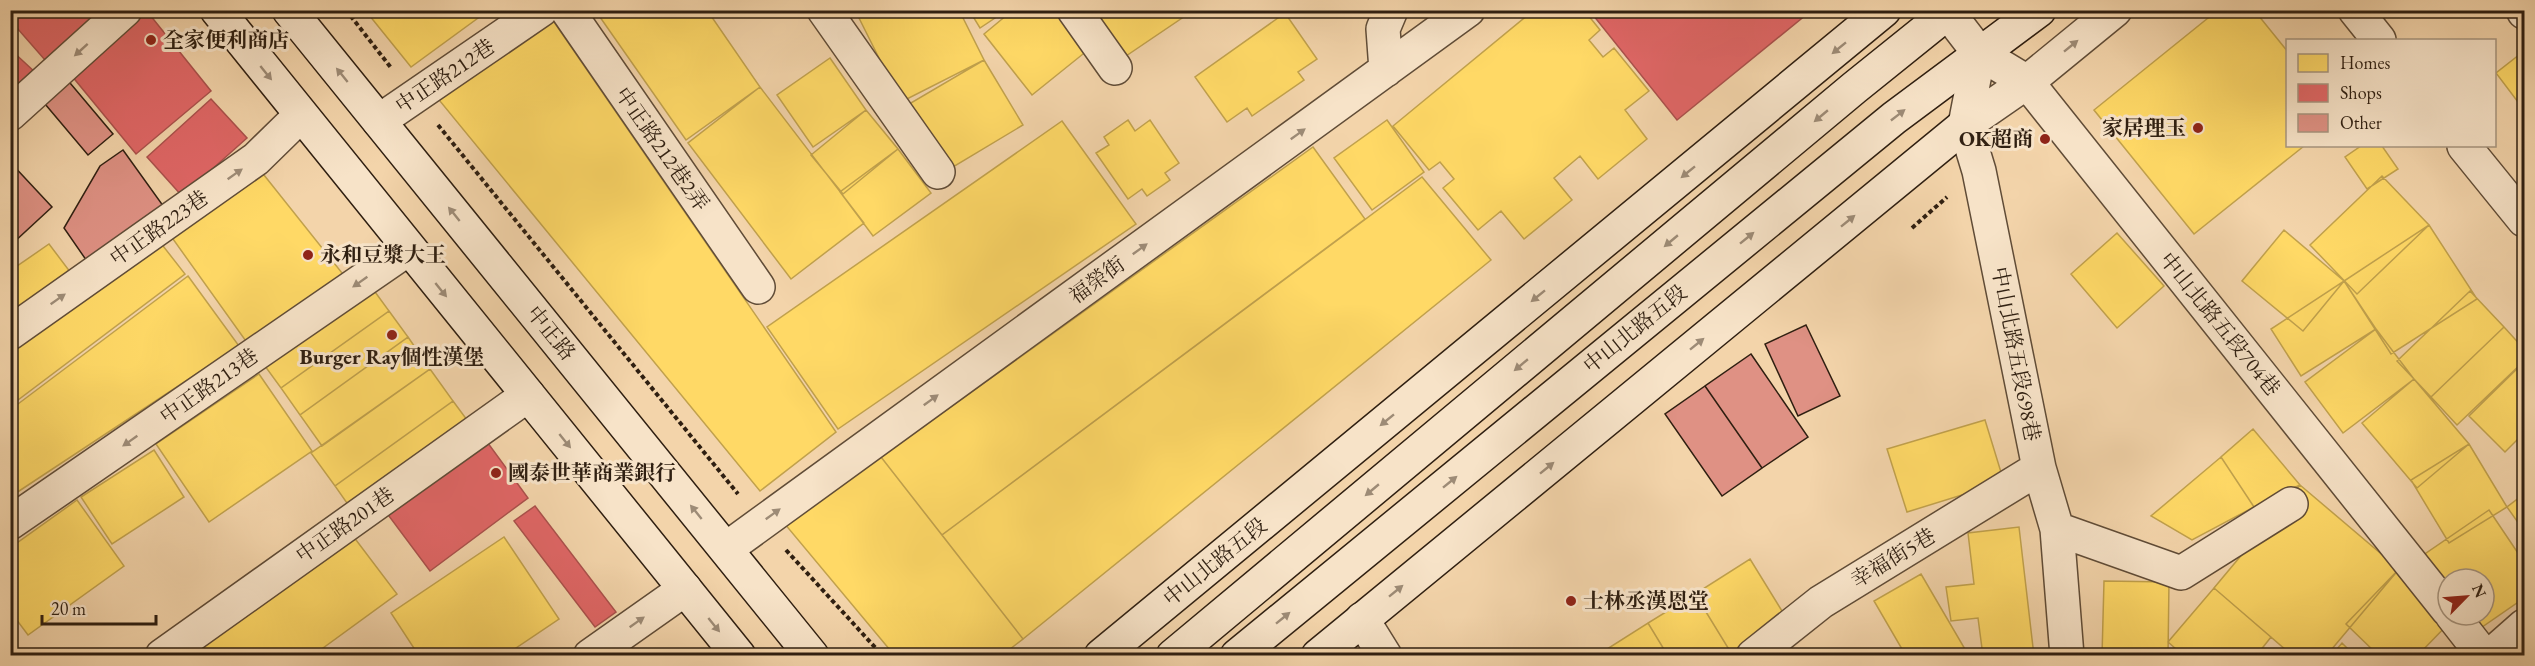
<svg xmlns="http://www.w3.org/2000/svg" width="2535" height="666" font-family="'EB Garamond','Noto Serif TC',serif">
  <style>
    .homes { fill: #ffd966; stroke: #c1a14c; stroke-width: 1.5 }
    .shops { fill: #e06666; stroke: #ab514c; stroke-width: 1.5 }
    .building { fill: #df9184; stroke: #2f1f11; stroke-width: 1.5 }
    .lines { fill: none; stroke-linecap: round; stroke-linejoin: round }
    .street-casing { stroke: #604c37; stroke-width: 36 }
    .secondary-casing { stroke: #2f1f11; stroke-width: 36 }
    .path { stroke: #2f1f11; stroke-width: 4; stroke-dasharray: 4.5 3; stroke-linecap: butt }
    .street { stroke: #f7e3c8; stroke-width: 33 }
    .secondary { stroke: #f7e3c8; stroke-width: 33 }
    .oneway { fill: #9d8b76 }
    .poi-dot { fill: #8f2418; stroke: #f7e3c8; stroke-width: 2 }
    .labels { text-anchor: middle; stroke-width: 6; stroke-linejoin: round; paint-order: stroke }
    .poi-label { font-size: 21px; font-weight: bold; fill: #2f1f11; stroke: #f7e3c8; text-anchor: start }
    .street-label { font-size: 21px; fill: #2f1f11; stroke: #f7e3c8 }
  </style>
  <rect width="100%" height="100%" fill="#f3d4aa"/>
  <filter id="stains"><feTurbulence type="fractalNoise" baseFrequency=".00333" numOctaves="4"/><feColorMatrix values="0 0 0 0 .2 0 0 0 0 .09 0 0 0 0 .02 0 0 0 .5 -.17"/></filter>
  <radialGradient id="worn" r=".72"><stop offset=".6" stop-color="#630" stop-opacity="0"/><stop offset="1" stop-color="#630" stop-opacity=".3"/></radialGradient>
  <path class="homes" d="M 365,10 L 489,10 L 411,67 Z
    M 595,10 L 707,10 L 760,87 L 686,140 Z
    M 855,10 L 959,10 L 984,60 L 901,102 Z
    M 969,10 L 1007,10 L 980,28 Z
    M 1013,10 L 1056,10 L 1088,50 L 1032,95 L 984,34 Z
    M 1100,10 L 1186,10 L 1188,14 L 1123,58 L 1094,14 Z
    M 1534,10 L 1584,10 L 1600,30 L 1589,40 L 1603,57 L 1614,48 L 1649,91 L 1625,110 L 1647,139 L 1598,179 L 1580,156 L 1554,178 L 1572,200 L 1524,239 L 1501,211 L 1478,230 L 1443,188 L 1454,179 L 1440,162 L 1429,170 L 1393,126 Z
    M 2218,10 L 2254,10 L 2288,52 L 2288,146 L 2304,146 L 2194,234 L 2094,110 Z
    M 1285,13 L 1317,59 L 1298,72 L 1304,80 L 1252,116 L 1247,108 L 1227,122 L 1195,77 Z
    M 552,19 L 836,432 L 760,491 L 435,95 Z
    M 2524,51 L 2524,110 L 2496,73 Z
    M 830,58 L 866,110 L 813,147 L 777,95 Z
    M 984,60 L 1023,125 L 943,173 L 904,107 Z
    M 760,87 L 864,223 L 791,279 L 688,143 Z
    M 866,110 L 898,149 L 843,194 L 811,155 Z
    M 1128,120 L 1135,131 L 1150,120 L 1179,163 L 1165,173 L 1170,180 L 1147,196 L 1142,189 L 1128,199 L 1096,153 L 1109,145 L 1104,137 Z
    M 1387,120 L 1424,172 L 1372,210 L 1334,158 Z
    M 1062,121 L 1136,224 L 838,429 L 767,327 Z
    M 2361,146 L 2382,146 L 2398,169 L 2367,189 L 2345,157 Z
    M 1313,147 L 1365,219 L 942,535 L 881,457 Z
    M 898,149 L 931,193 L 873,236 L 840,192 Z
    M 260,170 L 346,278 L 248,344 L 168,232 Z
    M 2382,176 L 2429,225 L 2357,294 L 2310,245 Z
    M 1422,177 L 1491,260 L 1023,639 L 942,535 Z
    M 2429,225 L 2477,299 L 2391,354 L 2344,281 Z
    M 2284,230 L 2344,281 L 2303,331 L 2242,281 Z
    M 2117,233 L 2164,286 L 2117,328 L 2071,274 Z
    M 156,237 L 185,274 L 10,406 L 10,343 Z
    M 49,244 L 77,281 L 10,331 L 10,271 Z
    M 188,276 L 239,346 L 10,497 L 10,410 Z
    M 2344,281 L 2376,329 L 2301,376 L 2271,329 Z
    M 370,285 L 389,311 L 281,388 L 262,362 Z
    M 2470,291 L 2504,327 L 2431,397 L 2397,361 Z
    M 389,311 L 408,337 L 300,415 L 281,388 Z
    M 2504,327 L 2524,349 L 2524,361 L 2457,425 L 2431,397 Z
    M 2376,329 L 2414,379 L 2343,433 L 2305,382 Z
    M 408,337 L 430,369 L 322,446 L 300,415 Z
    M 2524,362 L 2524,433 L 2505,452 L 2469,416 Z
    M 430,369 L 453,401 L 335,486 L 311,453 Z
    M 259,374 L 312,451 L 209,522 L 156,444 Z
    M 2414,379 L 2469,444 L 2417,488 L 2362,423 Z
    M 453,401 L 473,428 L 354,513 L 335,486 Z
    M 1985,420 L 2004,482 L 1907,512 L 1887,449 Z
    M 2253,429 L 2300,485 L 2254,507 L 2221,457 Z
    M 2469,444 L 2507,507 L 2449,543 L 2411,480 Z
    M 154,450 L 184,497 L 112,544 L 81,497 Z
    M 881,457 L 1023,639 L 1001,656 L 895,656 L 784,523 Z
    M 2221,457 L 2254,507 L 2192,540 L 2151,516 Z
    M 2300,485 L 2399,569 L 2326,656 L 2293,656 L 2214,588 Z
    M 2524,494 L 2524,531 L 2507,507 Z
    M 77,500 L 124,566 L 28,635 L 10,611 L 10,548 Z
    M 2489,510 L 2524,562 L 2524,598 L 2472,634 L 2459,615 L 2484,615 L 2484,579 L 2448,579 L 2448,600 L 2419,558 Z
    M 2019,527 L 2034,656 L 1983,656 L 1978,618 L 1951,621 L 1946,587 L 1974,584 L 1968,533 Z
    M 350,532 L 397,594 L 312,656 L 177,656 Z
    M 504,537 L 559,619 L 504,656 L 419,656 L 391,613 Z
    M 1750,559 L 1790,624 L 1740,656 L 1733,656 L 1695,594 Z
    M 2399,569 L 2452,620 L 2417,656 L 2379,656 L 2346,624 Z
    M 1921,574 L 1969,656 L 1906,656 L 1874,601 Z
    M 2104,581 L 2169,582 L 2168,656 L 2102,656 Z
    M 2214,588 L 2271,637 L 2256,656 L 2184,656 L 2168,642 Z
    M 1695,594 L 1733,656 L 1668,656 L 1648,623 Z
    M 1648,623 L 1668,656 L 1596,656 Z
    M 2342,643 L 2355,656 L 2331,656 Z"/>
  <path class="shops" d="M 10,10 L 101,10 L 45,60 L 10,20 Z
    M 140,10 L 146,10 L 211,91 L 136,154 L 67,70 Z
    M 1589,10 L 1812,10 L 1677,120 Z
    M 10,49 L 37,74 L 10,102 Z
    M 211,99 L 247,138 L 182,196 L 147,157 Z
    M 482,435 L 528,498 L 430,571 L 383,508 Z
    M 535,506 L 616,612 L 595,627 L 514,521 Z"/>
  <path class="building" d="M 65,77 L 113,134 L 88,155 L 40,98 Z
    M 123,150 L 169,214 L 91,267 L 64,228 L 100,166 Z
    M 10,162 L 52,207 L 13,243 L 10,241 Z
    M 1806,325 L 1840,396 L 1798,416 L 1765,344 Z
    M 1751,354 L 1808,437 L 1762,468 L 1705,386 Z
    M 1705,386 L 1762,468 L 1722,496 L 1665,414 Z"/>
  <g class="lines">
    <defs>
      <path id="street" d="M 567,10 L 758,287
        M 824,10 L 938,172
        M 1074,10 L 1115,68
        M 1946,10 L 1979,53 L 2027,82 L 2448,610
        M 2355,10 L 2379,40
        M 2524,10 L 2524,12
        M 1979,53 L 1965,125 L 1979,171 L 2039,468 L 2057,529 L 2067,656
        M 1386,70 L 1383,29 L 1391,10
        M 10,114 L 125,10
        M 379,121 L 541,10
        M 1965,125 L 2027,82 L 2115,10
        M 2464,146 L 2524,220
        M 10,333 L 256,159 L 300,116
        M 10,523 L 408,249
        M 2057,529 L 2181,573 L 2291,504
        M 726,549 L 1468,10
        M 2452,615 L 2484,656
        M 1362,619 L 1385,656
        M 162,656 L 528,395
        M 590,656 L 685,589
        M 1753,656 L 1821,602 L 2039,468
        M 2490,656 L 2524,626"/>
      <path id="secondary" d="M 217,10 L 739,656
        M 289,10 L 812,656
        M 1101,656 L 1884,10
        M 1173,656 L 1854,88 L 1951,10
        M 1237,656 L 1894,118 L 2039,10
        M 1318,656 L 1965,125"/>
    </defs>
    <use href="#street" class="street-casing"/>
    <use href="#secondary" class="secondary-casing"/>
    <path class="path" d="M 346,10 L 392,69
      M 438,125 L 738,494
      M 1912,228 L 1947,197
      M 786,550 L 883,656"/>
    <use href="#street" class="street"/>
    <use href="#secondary" class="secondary"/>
  </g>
  <defs><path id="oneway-solid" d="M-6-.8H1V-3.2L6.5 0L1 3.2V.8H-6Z" transform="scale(1.5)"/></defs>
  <g class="oneway">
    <use href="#oneway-solid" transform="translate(2071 46) rotate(-39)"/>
    <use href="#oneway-solid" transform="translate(1839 48) rotate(141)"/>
    <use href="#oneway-solid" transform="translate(81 50) rotate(138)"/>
    <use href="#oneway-solid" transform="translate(266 73) rotate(51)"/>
    <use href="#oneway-solid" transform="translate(342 75) rotate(-129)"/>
    <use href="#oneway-solid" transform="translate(1898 115) rotate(-38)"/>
    <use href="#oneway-solid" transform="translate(1821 116) rotate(140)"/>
    <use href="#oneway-solid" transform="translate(1298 134) rotate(-36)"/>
    <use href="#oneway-solid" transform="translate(1688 172) rotate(141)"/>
    <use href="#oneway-solid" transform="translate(235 174) rotate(-35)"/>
    <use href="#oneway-solid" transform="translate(454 214) rotate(-129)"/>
    <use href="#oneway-solid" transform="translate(1848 221) rotate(-39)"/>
    <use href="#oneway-solid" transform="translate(1747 238) rotate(-39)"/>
    <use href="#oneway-solid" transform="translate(1671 241) rotate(140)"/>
    <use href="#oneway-solid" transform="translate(1140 249) rotate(-36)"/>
    <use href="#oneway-solid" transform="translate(360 282) rotate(145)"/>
    <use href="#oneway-solid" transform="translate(441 290) rotate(51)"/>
    <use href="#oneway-solid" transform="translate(1538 296) rotate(141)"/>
    <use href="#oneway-solid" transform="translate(58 299) rotate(-35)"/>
    <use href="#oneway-solid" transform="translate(1697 344) rotate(-39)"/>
    <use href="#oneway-solid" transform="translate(1521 365) rotate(140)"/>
    <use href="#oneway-solid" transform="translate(931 400) rotate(-36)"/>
    <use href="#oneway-solid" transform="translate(1387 420) rotate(141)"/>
    <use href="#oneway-solid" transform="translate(130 441) rotate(145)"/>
    <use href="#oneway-solid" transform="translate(565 441) rotate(51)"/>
    <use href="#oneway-solid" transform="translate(1547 468) rotate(-39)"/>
    <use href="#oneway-solid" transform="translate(1450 482) rotate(-39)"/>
    <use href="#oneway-solid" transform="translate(1372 490) rotate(140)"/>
    <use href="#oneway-solid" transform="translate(696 512) rotate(-129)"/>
    <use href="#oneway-solid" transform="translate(773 514) rotate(-36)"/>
    <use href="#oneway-solid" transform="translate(1396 591) rotate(-39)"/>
    <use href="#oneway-solid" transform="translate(1283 618) rotate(-39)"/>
    <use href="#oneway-solid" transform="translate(637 622) rotate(-35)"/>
    <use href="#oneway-solid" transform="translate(714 625) rotate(51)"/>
  </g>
  <g class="poi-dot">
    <circle cx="151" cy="40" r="6"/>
    <circle cx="2198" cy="128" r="6"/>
    <circle cx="2045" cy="139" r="6"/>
    <circle cx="308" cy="255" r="6"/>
    <circle cx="392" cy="335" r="6"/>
    <circle cx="496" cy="473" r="6"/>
    <circle cx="1571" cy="601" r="6"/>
  </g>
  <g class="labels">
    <g class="poi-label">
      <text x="163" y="47">全家便利商店</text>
      <text x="2186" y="135" text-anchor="end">家居理玉</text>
      <text x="2033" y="146" text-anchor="end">OK超商</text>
      <text x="320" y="262">永和豆漿大王</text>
      <text x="392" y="364" text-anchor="middle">Burger Ray個性漢堡</text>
      <text x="508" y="480">國泰世華商業銀行</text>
      <text x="1583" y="608">士林丞漢恩堂</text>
    </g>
    <g class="street-label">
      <text transform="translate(445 76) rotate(-34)" y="7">中正路212巷</text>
      <text transform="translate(662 149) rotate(55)" y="7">中正路212巷2弄</text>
      <text transform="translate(159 228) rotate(-35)" y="7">中正路223巷</text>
      <text transform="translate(1097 280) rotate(-36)" y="7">福榮街</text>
      <text transform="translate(2220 324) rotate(51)" y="7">中山北路五段704巷</text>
      <text transform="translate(1635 329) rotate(-39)" y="7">中山北路五段</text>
      <text transform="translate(551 333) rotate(51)" y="7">中正路</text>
      <text transform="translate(2016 354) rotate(79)" y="7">中山北路五段698巷</text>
      <text transform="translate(209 386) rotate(-35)" y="7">中正路213巷</text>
      <text transform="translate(345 525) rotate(-35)" y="7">中正路201巷</text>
      <text transform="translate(1893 558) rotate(-31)" y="7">幸福街5巷</text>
      <text transform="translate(1215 562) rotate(-39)" y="7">中山北路五段</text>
    </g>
  </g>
  <rect width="2535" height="666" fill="none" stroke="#f3d4aa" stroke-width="36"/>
  <rect x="12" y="12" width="2511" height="642" fill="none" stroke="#2f1f11" stroke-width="3"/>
  <rect x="18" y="18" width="2499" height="630" fill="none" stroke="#2f1f11" stroke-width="1.5"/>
  <rect x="2286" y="39" width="210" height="108" fill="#f7e3c8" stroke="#a7957f" stroke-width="1.5"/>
  <rect x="2298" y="54" width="30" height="18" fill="#ffd966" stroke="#a7957f" stroke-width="1.5"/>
  <text x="2340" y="69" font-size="18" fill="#2f1f11">Homes</text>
  <rect x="2298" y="84" width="30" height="18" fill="#e06666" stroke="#a7957f" stroke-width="1.5"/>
  <text x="2340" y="99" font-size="18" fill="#2f1f11">Shops</text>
  <rect x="2298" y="114" width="30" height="18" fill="#df9184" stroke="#a7957f" stroke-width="1.5"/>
  <text x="2340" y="129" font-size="18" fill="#2f1f11">Other</text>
  <g transform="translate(2466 597) rotate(65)"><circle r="28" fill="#f7e3c8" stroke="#a7957f" stroke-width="1.5"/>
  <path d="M0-4.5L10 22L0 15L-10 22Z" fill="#8f2418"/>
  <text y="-9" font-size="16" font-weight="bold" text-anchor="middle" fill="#2f1f11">N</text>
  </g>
  <path d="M42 615v9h114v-9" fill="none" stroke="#2f1f11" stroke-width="3"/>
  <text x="51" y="615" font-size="18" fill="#2f1f11" stroke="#f7e3c8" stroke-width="4.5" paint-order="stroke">20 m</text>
  <rect width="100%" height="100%" filter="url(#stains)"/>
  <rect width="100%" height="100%" fill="url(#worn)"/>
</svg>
